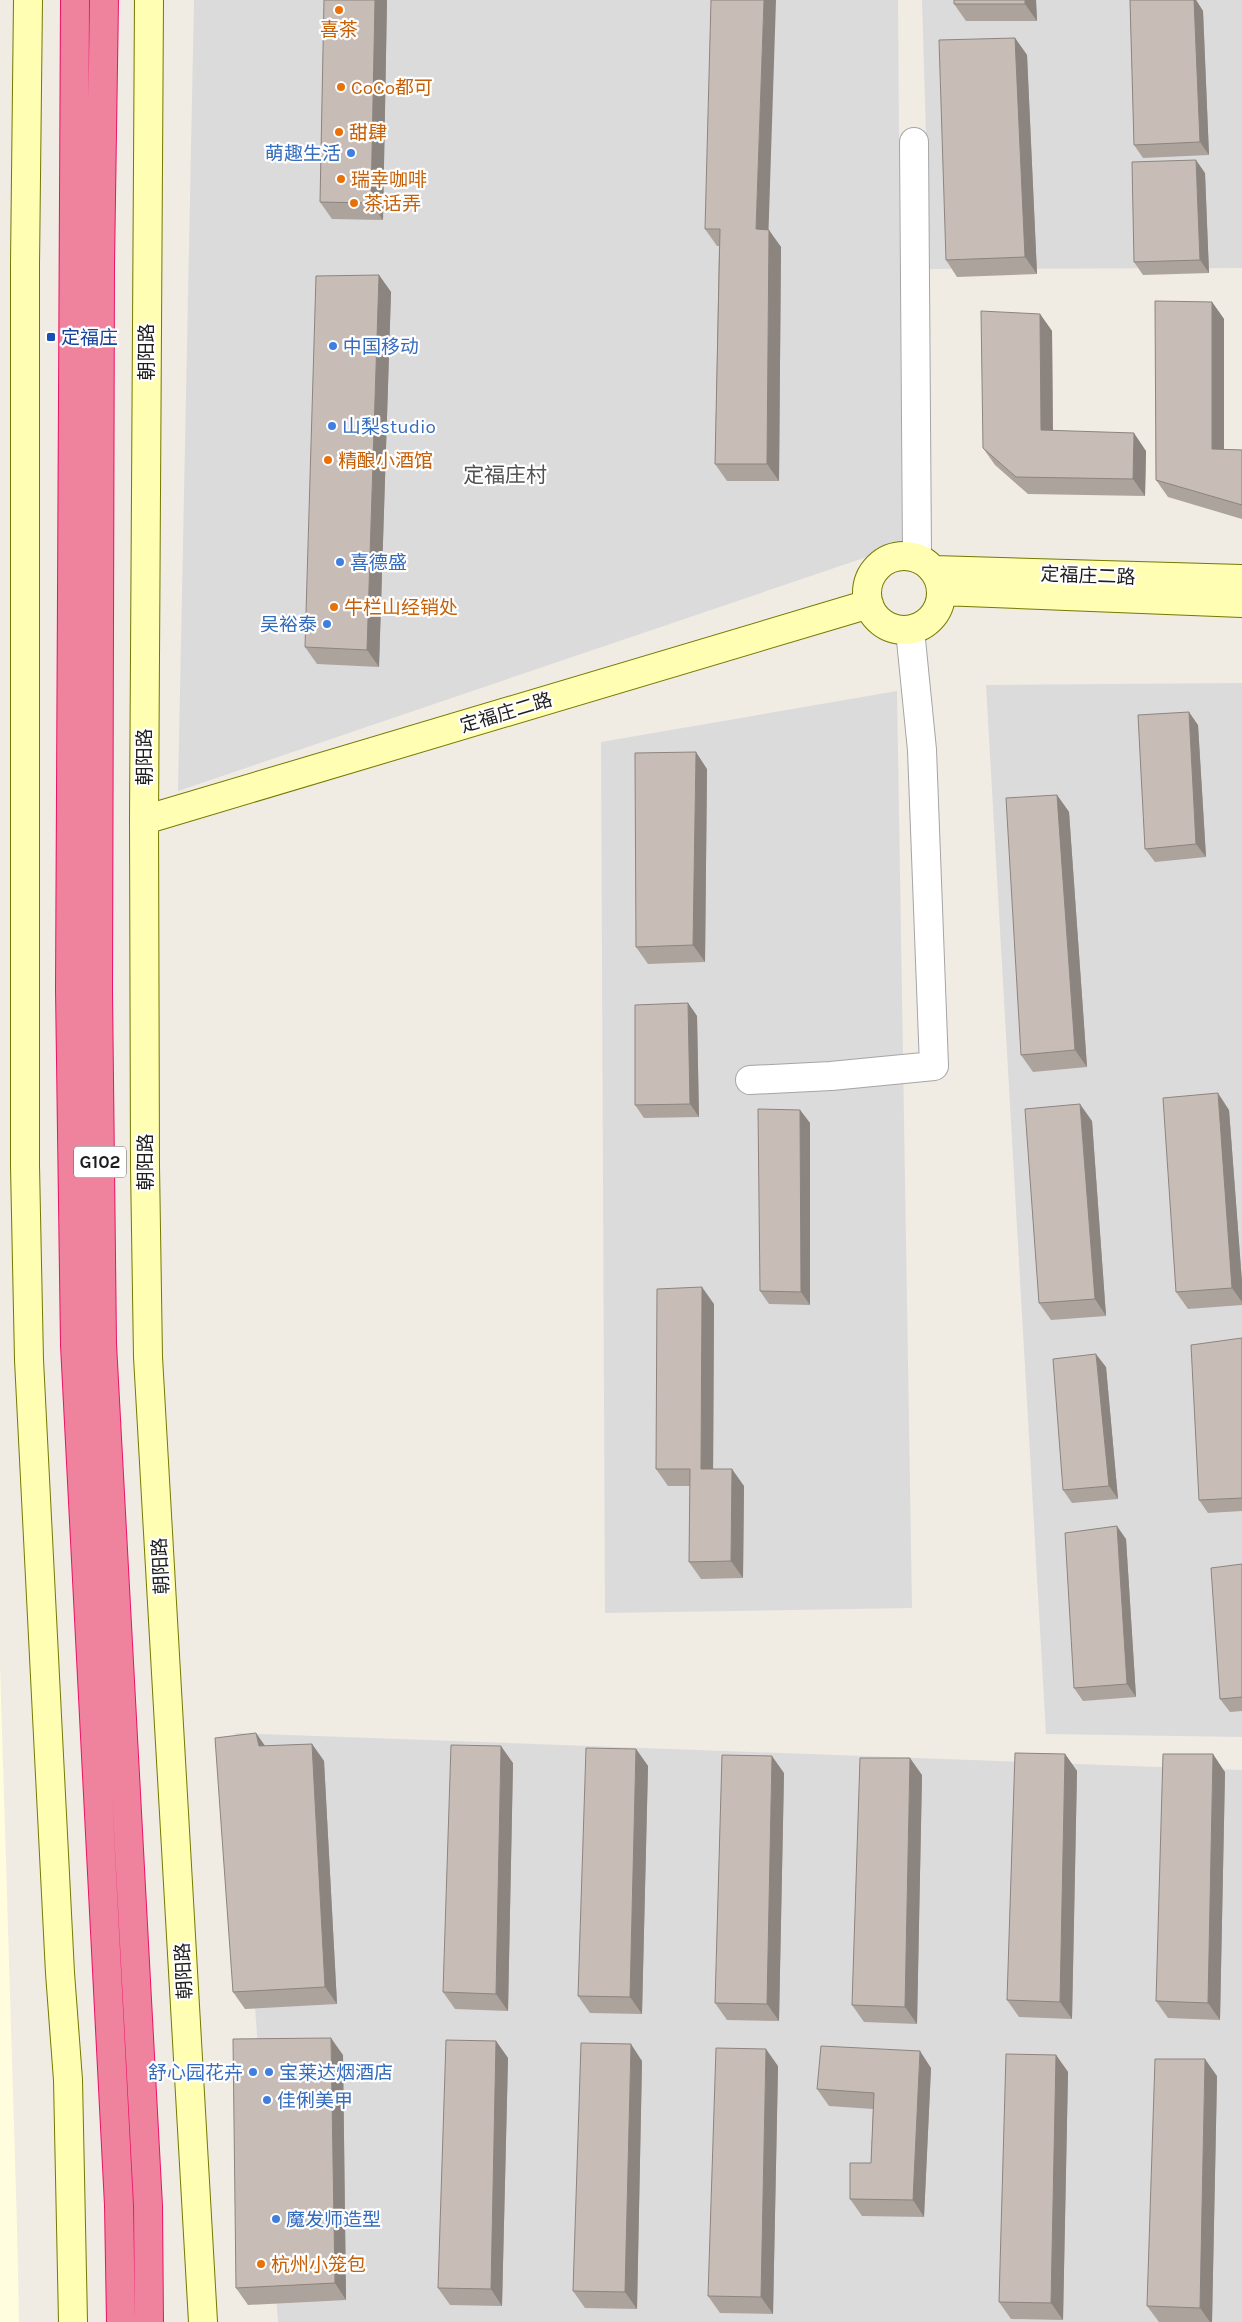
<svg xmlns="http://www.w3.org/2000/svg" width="1242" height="2322" font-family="Karla,'Noto Sans SC',sans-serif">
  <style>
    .residential { fill: #dcdbdb }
    .education { fill: #fffddd }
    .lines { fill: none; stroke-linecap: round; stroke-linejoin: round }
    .street-casing { stroke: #a5a5a5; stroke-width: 30 }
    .secondary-casing { stroke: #747a00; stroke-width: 30 }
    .highway-casing { stroke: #ec1269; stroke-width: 30 }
    .street { stroke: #fff; stroke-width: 28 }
    .secondary { stroke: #fffeb2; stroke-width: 28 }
    .highway { stroke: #ef839d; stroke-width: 28 }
    .wall { fill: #aca39d }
    .shaded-wall { fill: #8c847f }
    .building { fill: #c8bdb6; stroke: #8c847f }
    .food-dot { fill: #e8710a; stroke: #fff; stroke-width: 2 }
    .shop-dot { fill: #3f7fe0; stroke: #fff; stroke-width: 2 }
    .transit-dot { fill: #1a4fb4; stroke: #fff; stroke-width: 2 }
    .labels { text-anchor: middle; stroke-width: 4.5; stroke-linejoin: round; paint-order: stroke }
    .shield { fill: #fff; stroke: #626262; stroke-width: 1 }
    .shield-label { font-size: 18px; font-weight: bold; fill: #1e1e1e }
    .food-label { font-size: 19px; fill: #c56008; stroke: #fff; text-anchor: start }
    .shop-label { font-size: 19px; fill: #366cbe; stroke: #fff; text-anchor: start }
    .transit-label { font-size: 19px; fill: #164399; stroke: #fff; text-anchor: start }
    .street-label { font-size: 19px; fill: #1e1e1e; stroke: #fff }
    .quarter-label { font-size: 21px; fill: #515151; stroke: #fff }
  </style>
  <rect width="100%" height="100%" fill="#f0ebe3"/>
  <path class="residential" d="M 194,0 L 898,0 L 902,545 L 178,791 Z
    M 922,0 L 1242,0 L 1242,268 L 930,269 Z
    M 1242,683 L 1242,1737 L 1046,1734 L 986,685 Z
    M 897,691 L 912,1608 L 605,1613 L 601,742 Z
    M 235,1733 L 1242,1770 L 1242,2322 L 278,2322 Z"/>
  <path class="education" d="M 0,1664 L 17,2226 L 19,2322 L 0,2322 Z"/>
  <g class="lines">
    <defs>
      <path id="street" d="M 914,142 L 917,558
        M 750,1080 L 831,1076 L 934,1066 L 922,750 L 910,630"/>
      <path id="secondary" d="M 28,0 L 25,264 L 25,1166 L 29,1360 L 60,1973 L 68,2080 L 73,2322
        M 149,0 L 144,820 L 145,1166 L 148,1357 L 203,2322
        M867 593a37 37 0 1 1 74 0a37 37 0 1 1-74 0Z
        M 934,570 L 1242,579
        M 941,591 L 1242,603
        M 144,820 L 869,604"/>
      <path id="highway" d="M 75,0 L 70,990 L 75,1345 L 119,2205 L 121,2322
        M 104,0 L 100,264 L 98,991 L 102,1344 L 148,2206 L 149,2322"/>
    </defs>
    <use href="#street" class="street-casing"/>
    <use href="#secondary" class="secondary-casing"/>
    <use href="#highway" class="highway-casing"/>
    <use href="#street" class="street"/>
    <use href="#secondary" class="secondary"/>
    <use href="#highway" class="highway"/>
  </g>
  <path class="wall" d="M 324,0 L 387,0 L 383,220 L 332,219 L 320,202 Z
    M 954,0 L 1036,0 L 1037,21 L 966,21 L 954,4 Z
    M 1130,0 L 1196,0 L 1203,11 L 1209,155 L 1143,158 L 1134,145 Z
    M 1015,38 L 1027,55 L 1037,274 L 957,277 L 946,260 Z
    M 1205,173 L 1209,273 L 1143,275 L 1134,262 Z
    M 705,229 L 768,230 L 781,247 L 779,481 L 727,481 L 715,464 L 719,246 L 717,246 Z
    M 379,275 L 391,292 L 379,667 L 317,664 L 305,647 Z
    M 1212,302 L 1224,319 L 1224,449 L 1242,450 L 1242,519 L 1168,497 L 1156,480 Z
    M 1040,314 L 1052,331 L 1053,431 L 1146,451 L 1145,496 L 1028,494 L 995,465 L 983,448 Z
    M 1198,725 L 1206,857 L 1155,862 L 1145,849 Z
    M 707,769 L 705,962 L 648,964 L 636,947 Z
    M 1057,795 L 1069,812 L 1087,1067 L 1033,1072 L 1021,1055 Z
    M 688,1003 L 697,1016 L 699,1117 L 644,1118 L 635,1105 Z
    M 800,1110 L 810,1123 L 810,1305 L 769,1304 L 760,1291 Z
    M 1229,1110 L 1242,1282 L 1242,1305 L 1188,1309 L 1176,1292 Z
    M 1092,1121 L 1106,1316 L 1051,1320 L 1039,1303 Z
    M 714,1304 L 713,1469 L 744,1486 L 743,1578 L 701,1579 L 689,1562 L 690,1486 L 668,1486 L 656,1469 Z
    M 1242,1338 L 1242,1511 L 1208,1513 L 1199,1500 Z
    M 1106,1367 L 1118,1499 L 1072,1503 L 1063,1490 Z
    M 1126,1539 L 1136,1697 L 1083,1701 L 1074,1688 Z
    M 1242,1564 L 1242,1711 L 1230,1712 L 1220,1699 Z
    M 312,1744 L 324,1761 L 337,2004 L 245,2009 L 233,1992 L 265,1746 Z
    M 636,1749 L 648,1766 L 642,2014 L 590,2013 L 578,1996 Z
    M 1065,1754 L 1077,1771 L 1072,2019 L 1019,2017 L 1007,2000 Z
    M 513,1763 L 508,2011 L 455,2009 L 443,1992 Z
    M 1225,1772 L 1220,2020 L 1168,2018 L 1156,2001 Z
    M 784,1773 L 779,2021 L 727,2020 L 715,2003 Z
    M 922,1775 L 917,2024 L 864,2022 L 852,2005 Z
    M 496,2041 L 508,2058 L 502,2306 L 450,2305 L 438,2288 Z
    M 343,2055 L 346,2300 L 248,2305 L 236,2288 Z
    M 1056,2055 L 1068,2072 L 1063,2320 L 1011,2319 L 999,2302 Z
    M 642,2061 L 637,2309 L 585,2308 L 573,2291 Z
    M 778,2066 L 773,2314 L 720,2313 L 708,2296 Z
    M 931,2068 L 924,2217 L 862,2216 L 850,2199 L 871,2163 L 873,2109 L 829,2106 L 817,2089 Z
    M 1217,2076 L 1212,2322 L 1159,2322 L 1147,2306 Z"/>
  <path class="shaded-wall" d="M 375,0 L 387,0 L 383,220 L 371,203 Z
    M 764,0 L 776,0 L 768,246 L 756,229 Z
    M 1025,0 L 1036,0 L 1037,21 L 1025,4 Z
    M 1194,0 L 1196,0 L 1203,11 L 1209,155 L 1200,142 Z
    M 1015,38 L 1027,55 L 1037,274 L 1025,257 Z
    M 1196,160 L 1205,173 L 1209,273 L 1200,260 Z
    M 769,230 L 781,247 L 779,481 L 767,464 Z
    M 379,275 L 391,292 L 379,667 L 367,650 Z
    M 1212,302 L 1224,319 L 1224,466 L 1212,449 Z
    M 1040,314 L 1052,331 L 1053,448 L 1041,430 Z
    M 1134,433 L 1146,451 L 1145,496 L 1133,479 Z
    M 1189,712 L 1198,725 L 1206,857 L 1196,844 Z
    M 696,752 L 707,769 L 705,962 L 693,945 Z
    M 1057,795 L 1069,812 L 1087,1067 L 1075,1050 Z
    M 688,1003 L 697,1016 L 699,1117 L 690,1104 Z
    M 1218,1093 L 1229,1110 L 1242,1282 L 1242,1302 L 1232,1288 Z
    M 1080,1104 L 1092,1121 L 1106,1316 L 1095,1299 Z
    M 800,1110 L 810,1123 L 810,1305 L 801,1292 Z
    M 702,1287 L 714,1304 L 713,1486 L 701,1469 Z
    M 1096,1354 L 1106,1367 L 1118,1499 L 1109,1486 Z
    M 732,1469 L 744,1486 L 743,1578 L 731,1561 Z
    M 1117,1526 L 1126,1539 L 1136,1697 L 1127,1684 Z
    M 256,1733 L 268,1750 L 259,1746 Z
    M 312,1744 L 324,1761 L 337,2004 L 325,1987 Z
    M 501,1746 L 513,1763 L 508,2011 L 496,1994 Z
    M 636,1749 L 648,1766 L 642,2014 L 630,1997 Z
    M 1065,1754 L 1077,1771 L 1072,2019 L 1060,2002 Z
    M 1213,1754 L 1225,1772 L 1220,2020 L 1208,2003 Z
    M 772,1756 L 784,1773 L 779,2021 L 767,2004 Z
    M 910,1758 L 922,1775 L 917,2024 L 905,2007 Z
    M 331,2038 L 343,2055 L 346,2300 L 335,2283 Z
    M 496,2041 L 508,2058 L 502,2306 L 491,2289 Z
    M 631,2044 L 642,2061 L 637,2309 L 625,2292 Z
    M 766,2049 L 778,2066 L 773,2314 L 761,2297 Z
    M 920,2051 L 931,2068 L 924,2217 L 913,2200 Z
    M 1056,2055 L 1068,2072 L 1063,2320 L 1051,2303 Z
    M 1205,2059 L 1217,2076 L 1212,2322 L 1210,2322 L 1200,2308 Z"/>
  <path class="building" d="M 324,0 L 375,0 L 371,203 L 320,202 Z
    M 711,0 L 764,0 L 756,229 L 769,230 L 767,464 L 715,464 L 720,229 L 705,229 Z
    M 954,0 L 1025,0 L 1025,4 L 954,4 Z
    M 1130,0 L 1194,0 L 1200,142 L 1134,145 Z
    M 1015,38 L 1025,257 L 946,260 L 939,40 Z
    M 1196,160 L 1200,260 L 1134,262 L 1132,162 Z
    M 379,275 L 367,650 L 305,647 L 316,276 Z
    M 1155,301 L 1212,302 L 1212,449 L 1242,450 L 1242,505 L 1156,480 Z
    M 981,311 L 1040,314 L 1041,430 L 1134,433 L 1133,479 L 1016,477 L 983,448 Z
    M 1189,712 L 1196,844 L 1145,849 L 1138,715 Z
    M 696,752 L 693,945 L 636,947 L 635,753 Z
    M 1057,795 L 1075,1050 L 1021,1055 L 1006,798 Z
    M 688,1003 L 690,1104 L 635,1105 L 635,1005 Z
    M 1218,1093 L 1232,1288 L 1176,1292 L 1163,1098 Z
    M 1080,1104 L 1095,1299 L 1039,1303 L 1025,1109 Z
    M 758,1109 L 800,1110 L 801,1292 L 760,1291 Z
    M 702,1287 L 701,1469 L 732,1469 L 731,1561 L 689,1562 L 690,1469 L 656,1469 L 657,1289 Z
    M 1242,1338 L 1242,1498 L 1199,1500 L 1191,1345 Z
    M 1096,1354 L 1109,1486 L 1063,1490 L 1053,1359 Z
    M 1117,1526 L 1127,1684 L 1074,1688 L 1065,1533 Z
    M 1242,1564 L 1242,1697 L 1220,1699 L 1211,1568 Z
    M 256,1733 L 259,1746 L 312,1744 L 325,1987 L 233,1992 L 215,1738 Z
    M 451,1745 L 501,1746 L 496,1994 L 443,1992 Z
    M 586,1748 L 636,1749 L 630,1997 L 578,1996 Z
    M 1015,1753 L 1065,1754 L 1060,2002 L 1007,2000 Z
    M 1163,1754 L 1213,1754 L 1208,2003 L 1156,2001 Z
    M 722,1755 L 772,1756 L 767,2004 L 715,2003 Z
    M 860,1758 L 910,1758 L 905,2007 L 852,2005 Z
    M 331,2038 L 335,2283 L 236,2288 L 233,2039 Z
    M 446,2040 L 496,2041 L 491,2289 L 438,2288 Z
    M 581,2043 L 631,2044 L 625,2292 L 573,2291 Z
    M 821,2046 L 920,2051 L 913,2200 L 850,2199 L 850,2163 L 871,2163 L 874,2093 L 817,2089 Z
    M 716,2048 L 766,2049 L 761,2297 L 708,2296 Z
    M 1006,2054 L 1056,2055 L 1051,2303 L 999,2302 Z
    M 1155,2059 L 1205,2059 L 1200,2308 L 1147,2306 Z"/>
  <g class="food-dot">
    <circle cx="339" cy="10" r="5"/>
    <circle cx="341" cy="87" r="5"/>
    <circle cx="339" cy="132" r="5"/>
    <circle cx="341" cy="179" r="5"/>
    <circle cx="354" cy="203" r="5"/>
    <circle cx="328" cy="460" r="5"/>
    <circle cx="334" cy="607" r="5"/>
    <circle cx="261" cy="2264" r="5"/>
  </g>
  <g class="shop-dot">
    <circle cx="351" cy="153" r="5"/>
    <circle cx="333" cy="346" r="5"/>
    <circle cx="332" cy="426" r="5"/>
    <circle cx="340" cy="562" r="5"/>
    <circle cx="327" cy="624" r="5"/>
    <circle cx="253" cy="2072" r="5"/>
    <circle cx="269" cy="2072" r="5"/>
    <circle cx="267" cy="2100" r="5"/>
    <circle cx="276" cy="2219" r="5"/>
  </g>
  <rect class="transit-dot" x="46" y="332" width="10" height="10" rx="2.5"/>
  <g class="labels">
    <rect class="shield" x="74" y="1146.5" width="52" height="31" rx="4"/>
    <g class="shield-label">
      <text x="100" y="1168">G102</text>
    </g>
    <g class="food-label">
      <text x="339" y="36" text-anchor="middle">喜茶</text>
      <text x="351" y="94">CoCo都可</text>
      <text x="349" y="139">甜肆</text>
      <text x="351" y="186">瑞幸咖啡</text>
      <text x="364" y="210">茶话弄</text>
      <text x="338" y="467">精酿小酒馆</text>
      <text x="344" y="614">牛栏山经销处</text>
      <text x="271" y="2271">杭州小笼包</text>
    </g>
    <g class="shop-label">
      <text x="341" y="160" text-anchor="end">萌趣生活</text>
      <text x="343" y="353">中国移动</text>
      <text x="342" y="433">山梨studio</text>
      <text x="350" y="569">喜德盛</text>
      <text x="317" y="631" text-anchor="end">吴裕泰</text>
      <text x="243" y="2079" text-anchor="end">舒心园花卉</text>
      <text x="279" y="2079">宝莱达烟酒店</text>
      <text x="277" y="2107">佳俐美甲</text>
      <text x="286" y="2226">魔发师造型</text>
    </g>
    <g class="transit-label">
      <text x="61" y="344">定福庄</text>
    </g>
    <g class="street-label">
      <text transform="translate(146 352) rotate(-90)" y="7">朝阳路</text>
      <text transform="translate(1088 575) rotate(2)" y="7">定福庄二路</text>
      <text transform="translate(506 712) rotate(-17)" y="7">定福庄二路</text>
      <text transform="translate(144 757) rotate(-90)" y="7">朝阳路</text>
      <text transform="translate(145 1162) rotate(-90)" y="7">朝阳路</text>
      <text transform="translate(160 1566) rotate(-93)" y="7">朝阳路</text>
      <text transform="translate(183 1971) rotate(-93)" y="7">朝阳路</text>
    </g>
    <g class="quarter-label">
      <text x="505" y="482">定福庄村</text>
    </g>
  </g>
</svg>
